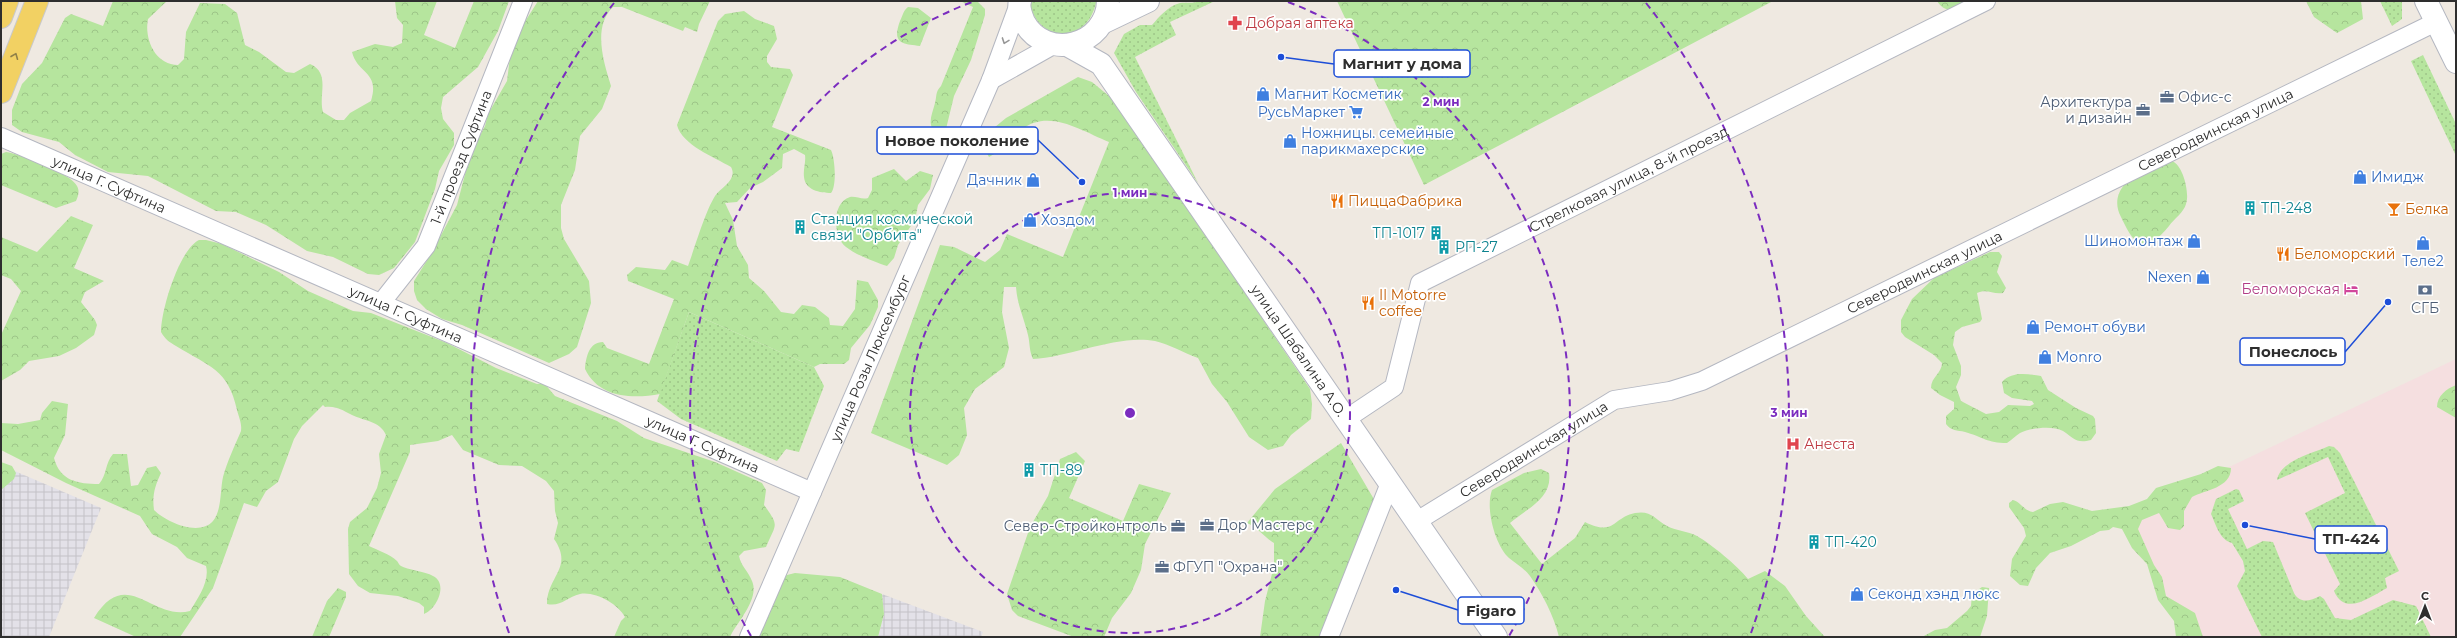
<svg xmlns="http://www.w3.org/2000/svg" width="2457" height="638" font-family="Montserrat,sans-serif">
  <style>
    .industrial { fill: url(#industrial-grid) }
    .medical { fill: #f5dfe0 }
    .grass { fill: url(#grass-dots) }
    .forest { fill: url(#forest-crowns) }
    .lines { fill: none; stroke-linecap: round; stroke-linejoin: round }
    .street-casing { stroke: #b4b7c1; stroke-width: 20 }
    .secondary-casing { stroke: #b4b7c1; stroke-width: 24 }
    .primary-casing { stroke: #c9c9c9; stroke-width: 24 }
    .street { stroke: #fff; stroke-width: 18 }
    .secondary { stroke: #fff; stroke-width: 22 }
    .primary { stroke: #f2d163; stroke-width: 22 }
    .oneway { stroke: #969696 }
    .oneway2 { stroke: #908048 }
    .ring { fill: none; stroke: #7b2cbf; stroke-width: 2; stroke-dasharray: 7 5 }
    .labels { text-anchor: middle; stroke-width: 3.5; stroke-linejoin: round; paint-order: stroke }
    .health-label { font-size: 14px; fill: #be3a42; stroke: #fff; text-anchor: start }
    .shop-label { font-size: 14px; fill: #366cbe; stroke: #fff; text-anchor: start }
    .service-label { font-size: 14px; fill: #4e5e75; stroke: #fff; text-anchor: start }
    .street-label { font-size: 14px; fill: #2e2e2e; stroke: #fff }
    .food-label { font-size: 14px; fill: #c56008; stroke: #fff; text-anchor: start }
    .culture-label { font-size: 14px; fill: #0d838f; stroke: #fff; text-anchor: start }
    .hotel-label { font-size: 14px; fill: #b23c85; stroke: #fff; text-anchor: end }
    .centre { fill: #7b2cbf; stroke: #fff; stroke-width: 2 }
    .ring-label { font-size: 12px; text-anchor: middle; font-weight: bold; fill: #7b2cbf; stroke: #fff; stroke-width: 3.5; stroke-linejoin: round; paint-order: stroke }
    .leader { fill: none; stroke: #1d4ed8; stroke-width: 1.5 }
    .callout-dot { fill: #1d4ed8; stroke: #fff; stroke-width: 1.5 }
    .callout { fill: #fff; stroke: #1d4ed8; stroke-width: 1.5 }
    .callout-label { font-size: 15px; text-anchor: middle; font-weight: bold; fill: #2e2e2e }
  </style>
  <defs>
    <pattern id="industrial-grid" width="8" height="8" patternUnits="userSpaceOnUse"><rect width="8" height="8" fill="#e3e1e8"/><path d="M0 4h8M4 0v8" fill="none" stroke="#c3c1c7"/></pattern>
    <pattern id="grass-dots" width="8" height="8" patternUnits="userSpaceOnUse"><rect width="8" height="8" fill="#b6e59e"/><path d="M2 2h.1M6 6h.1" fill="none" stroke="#9dc588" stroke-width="1.8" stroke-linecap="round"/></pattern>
    <pattern id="forest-crowns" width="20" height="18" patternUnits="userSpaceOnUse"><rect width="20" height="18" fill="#b6e59e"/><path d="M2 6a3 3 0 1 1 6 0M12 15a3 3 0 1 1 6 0" fill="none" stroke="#9dc588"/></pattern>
  </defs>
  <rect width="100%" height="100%" fill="#efe9e1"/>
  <path class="industrial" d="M 10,469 L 101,508 L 49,637 L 1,637 L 1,492 Z
    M 882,594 L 983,632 L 981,637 L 878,637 L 884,614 Z"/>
  <path class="medical" d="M 2456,359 L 2456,637 L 2186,637 L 2128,515 Z"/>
  <path class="grass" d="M 1029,1 L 1096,1 L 1096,3 C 1086,46 1037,43 1029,1 Z
    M 1199,1 L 1215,1 L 1170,22 L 1176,35 L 1135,57 L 1198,183 L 1136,92 L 1114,53 L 1124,34 L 1140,25 L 1152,25 C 1159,17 1168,6 1180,3 C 1187,2 1192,4 1199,1 Z
    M 2380,1 L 2402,1 L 2402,19 L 2392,26 Z
    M 2423,55 L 2456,124 L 2456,156 L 2411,61 Z
    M 689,312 L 814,367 L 824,386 L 799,452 L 786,449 L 777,461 L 681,419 L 657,401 Z
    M 2329,446 L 2334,447 L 2340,453 L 2399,571 L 2385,578 L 2387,588 C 2370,597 2345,617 2334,591 L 2340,584 L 2305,513 L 2345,493 L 2328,457 L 2277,480 C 2280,461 2313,453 2329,446 Z
    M 2236,489 L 2239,490 L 2244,501 L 2228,509 L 2247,549 L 2263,541 L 2273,542 L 2294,593 C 2300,604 2310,601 2320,596 L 2324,599 L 2335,618 L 2351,620 L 2393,600 L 2416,606 L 2431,637 L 2262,637 L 2237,586 L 2245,571 L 2243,561 L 2232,543 C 2220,540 2216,525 2211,514 L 2216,499 Z"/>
  <path class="forest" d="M 113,1 L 167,1 L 148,19 C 144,39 155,65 178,65 L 184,59 L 186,32 L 200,3 L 225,4 L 237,13 L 245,45 L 259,52 L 286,72 L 294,73 L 310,64 C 331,73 318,95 323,112 L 336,120 L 344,120 L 350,113 L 371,101 C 380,71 358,75 352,52 L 375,44 L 393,47 L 402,43 L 403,25 L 397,18 L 395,1 L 437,1 L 424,35 L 455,48 L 474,1 L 509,1 L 498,31 L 478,67 L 443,97 L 441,108 L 443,119 L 454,133 L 454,145 L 439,171 L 435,189 L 415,242 L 394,268 L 379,275 L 368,274 L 333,257 L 307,251 L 266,225 L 236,212 L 216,211 L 148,176 L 108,172 L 75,155 L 59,142 L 22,132 L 12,125 L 12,110 L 22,84 L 42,63 L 65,18 L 71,14 L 103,26 Z
    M 538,1 L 710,1 L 699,24 L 697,32 L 685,27 L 683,31 L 622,7 L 613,7 C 592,27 604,63 611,86 L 602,109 L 580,136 L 575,170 L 561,205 L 561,228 L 564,239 L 589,281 L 591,303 L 577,347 L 569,354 L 549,363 L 462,325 L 442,319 L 426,309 L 417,300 L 414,291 L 414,281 L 431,254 L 457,205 L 470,155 L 485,126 L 488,114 L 507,81 L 510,57 L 521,28 Z
    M 960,1 L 977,1 L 985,9 L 985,15 L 971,60 L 954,96 L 946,129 L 943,133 L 937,134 C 926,125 932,115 935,103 C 937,96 935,92 941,86 L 973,7 Z
    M 1337,1 L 1773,1 L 1424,185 Z
    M 1937,1 L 1974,1 C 1960,7 1947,17 1937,1 Z
    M 2306,1 L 2361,1 L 2363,19 L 2337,33 L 2314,17 Z
    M 908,7 L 918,8 L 931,18 L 920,46 C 901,44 892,43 900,21 C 903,15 903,11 908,7 Z
    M 744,11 L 755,19 L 774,26 L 777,39 L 767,56 L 767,62 L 771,67 L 790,69 L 793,75 L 772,127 L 831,150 C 835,158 837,186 831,193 C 820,193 805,190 804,177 C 803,169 806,163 805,155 L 794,149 L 783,154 L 782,168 L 763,182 L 750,188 L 737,202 L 725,203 L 733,220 L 737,246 L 748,265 L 749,278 L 764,291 L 781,312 L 794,314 L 802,305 L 815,307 L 829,318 L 830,325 L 843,326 L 855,309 L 857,280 L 868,282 L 878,300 L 878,307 L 870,325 L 851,348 L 849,360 L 844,364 L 820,364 L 814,367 L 689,312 L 660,394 C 632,399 599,398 585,369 C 586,357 589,342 603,342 L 607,348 L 649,364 L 674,299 L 628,281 L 627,275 L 636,267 L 665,270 L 672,260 L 688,266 C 695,247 705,212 715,196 C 721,187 738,180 731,167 C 714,157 682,145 677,125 L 718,21 L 725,14 Z
    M 1078,77 L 1092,82 L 1115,101 L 1310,389 L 1312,404 L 1311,419 L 1291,435 L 1283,446 L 1268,450 L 1249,437 L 1227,402 L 1212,384 L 1198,358 C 1184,353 1169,344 1155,341 C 1118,334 1070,357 1033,359 C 1029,351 1030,343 1028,335 C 1024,318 1017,304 1016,287 L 1004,287 L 1002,312 L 1009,348 L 1004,367 L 975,389 L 964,408 L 967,435 L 959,455 L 947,465 L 871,433 L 940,245 L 954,247 L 985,262 L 1000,250 L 1007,234 L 1063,257 L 1109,142 C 1081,131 1049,108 1021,130 C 1008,140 1004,149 989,157 L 985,150 L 995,127 L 1006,118 Z
    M 6,152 C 20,154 72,174 77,186 C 80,192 78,196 76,201 L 56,208 L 1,185 L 1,154 Z
    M 2172,161 C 2183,165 2190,193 2186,204 C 2184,212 2174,219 2169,226 C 2145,255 2136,249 2121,217 C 2115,206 2116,194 2125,184 L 2166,162 Z
    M 894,169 L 906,181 L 920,171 L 933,175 L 930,189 L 918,205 L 915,220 L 898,245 L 894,258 L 887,266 C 875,262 856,255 846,247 C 833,237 831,203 850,197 C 856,196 862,200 868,198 L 872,190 L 872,178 Z
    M 71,216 L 93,225 L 74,268 L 104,281 L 85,292 L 81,302 L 95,320 L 97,325 L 94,335 L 76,348 L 59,356 L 29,361 L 20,370 L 1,381 L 1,335 L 21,291 L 11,279 L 1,275 L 1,237 L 37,252 Z
    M 199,240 L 206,240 L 222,244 L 279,272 L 308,291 L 353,311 L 371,313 L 447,343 L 496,368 L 537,384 L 544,383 L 555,396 L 617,421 L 644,438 L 715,462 L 762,483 L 766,490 L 764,505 C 780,527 776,523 766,547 L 744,551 L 739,556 C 741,566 748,571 752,581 C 760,599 737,622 730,637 L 614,637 L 621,621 L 625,617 C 618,604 595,591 580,594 C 567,597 561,607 547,604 C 547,576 574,568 554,539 L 558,523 L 555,511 L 554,491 L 546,481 L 522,466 L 499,465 L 463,450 L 452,435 L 438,441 L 410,445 L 410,452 L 369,546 C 377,550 390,554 397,561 C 398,562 399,565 401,566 C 407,570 425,571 433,576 C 449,584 436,610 424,614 L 424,607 L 419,603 L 398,596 L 370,593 L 358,586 L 349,574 L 348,529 L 350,522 L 367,508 L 377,488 L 381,473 L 379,454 L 386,435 C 380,421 364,421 352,415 C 341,410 338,406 325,407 L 323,405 L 302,426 L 294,439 L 278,482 L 266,491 L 257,507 L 244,503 L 213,588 L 180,637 L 136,637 L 94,618 C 127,565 151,621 190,611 C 198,598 210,581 206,566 L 187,558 L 177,547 L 152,534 L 140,516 L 66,483 L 1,450 L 1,423 L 18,424 L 40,420 L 42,413 L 52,401 L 68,404 L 65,435 L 54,458 C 60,481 78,484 99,484 C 107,475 105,463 113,454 L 127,454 L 131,486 L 138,485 L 147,468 L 156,466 L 161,473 C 155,486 152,495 154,510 C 166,522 199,537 213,521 C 222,510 220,490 223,477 C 227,462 235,445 241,431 C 242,423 239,418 237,410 C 228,369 210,367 176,346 C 169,342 165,339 161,332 C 161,310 179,250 199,240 Z
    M 1990,252 L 1999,252 L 2002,256 L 1997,272 L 2006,288 L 2003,293 C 1993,295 1987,288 1977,293 L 1982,319 L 1980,322 L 1962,327 L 1955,332 L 1953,345 L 1961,366 L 1961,375 L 1956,387 L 1961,401 L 1986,414 L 1999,412 L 2008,405 L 2030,406 L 2034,404 L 2032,401 L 2012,398 L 2004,393 L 2002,382 C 2012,371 2027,374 2041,376 L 2048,390 L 2076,408 L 2093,416 L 2095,419 L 2096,433 L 2091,440 C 2076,444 2074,438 2063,431 C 2052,425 2030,428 2020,433 C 2015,436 2012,440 2007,443 C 1987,443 1983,437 1965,432 C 1957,430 1951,431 1946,424 L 1946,416 L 1954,409 L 1954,402 L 1940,395 L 1931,388 C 1931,377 1942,373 1942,363 L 1934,355 L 1905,337 L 1901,332 L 1901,320 L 1912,299 L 1934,278 Z
    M 2456,385 L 2456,418 L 2437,407 C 2437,396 2446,389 2456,385 Z
    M 1341,443 L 1375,501 L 1319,637 L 1260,637 L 1265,601 L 1274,566 L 1274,543 C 1263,536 1258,528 1247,523 L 1275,489 Z
    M 1076,452 L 1085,461 L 1069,498 L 1123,521 L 1139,484 L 1171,493 L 1145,544 L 1141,570 L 1131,593 L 1112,618 L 1104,637 L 1074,637 L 1018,616 L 1012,610 L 1007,594 L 1030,527 L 1048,496 L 1060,459 Z
    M 1,462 L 12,466 L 16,473 L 14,479 L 1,490 Z
    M 2218,466 L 2231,468 C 2231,488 2205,490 2192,497 L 2184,511 L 2184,526 L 2180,530 L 2168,528 L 2159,513 L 2142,520 L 2138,529 L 2154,565 L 2162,577 L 2166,596 L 2195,613 L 2203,637 L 2176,637 L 2174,621 L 2158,600 L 2147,564 L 2132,548 L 2122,529 L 2113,527 L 2109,530 L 2100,531 L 2071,546 L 2050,553 L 2036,568 L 2028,586 L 2020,585 L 2010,576 L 2012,559 L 2026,536 L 2024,528 L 2009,507 L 2009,503 L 2013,500 C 2021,502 2024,511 2033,512 L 2050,504 L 2063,502 L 2092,511 L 2129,506 L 2147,499 L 2156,488 L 2201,474 Z
    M 1541,469 L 1549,473 C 1553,498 1526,509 1510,523 L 1542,564 L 1575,538 L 1585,522 C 1615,537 1613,517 1635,513 C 1651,510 1655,519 1667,526 C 1677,531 1687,531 1697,536 C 1711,544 1738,566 1748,579 L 1765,571 L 1785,586 L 1806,616 L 1825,637 L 1559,637 C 1554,616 1542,593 1530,576 C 1524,568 1516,564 1509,558 C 1495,545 1485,508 1492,490 L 1524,473 Z
    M 795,573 L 840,577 L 882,594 L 884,614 L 878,637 L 757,637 L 783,576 Z
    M 1982,587 L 1989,588 L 1987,616 L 1980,637 L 1922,637 L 1935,630 L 1947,628 L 1967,611 L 1971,606 L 1972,594 Z
    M 338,588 L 346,592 L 346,597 L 329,637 L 312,637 L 327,601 Z"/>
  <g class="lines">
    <defs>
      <g id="street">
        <path d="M 991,80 L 1055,44"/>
        <path id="s1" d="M 1,137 L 812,492"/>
        <path id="s2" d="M 381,303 L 426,246 L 523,1"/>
        <path id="s3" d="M 1346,419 L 1394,387 L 1420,283 L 1986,1"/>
        <path id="s4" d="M 1417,521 L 1614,400 L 1670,391 L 1702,381 L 2436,22"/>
        <path id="s5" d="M 749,637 L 991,80 L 1019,4"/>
        <path d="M 1329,637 L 1390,483"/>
      </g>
      <g id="secondary">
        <path d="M 1020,1 C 1018,8 1021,15 1024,22 C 1046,62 1107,46 1108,1"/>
        <path d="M 2426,1 L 2456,62"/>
        <path d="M 1102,23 L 1148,1"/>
        <path id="s6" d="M 1067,45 L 1101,64 L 1496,637"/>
      </g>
      <path id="primary" d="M 1,17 L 7,1
        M 1,92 L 37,1"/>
    </defs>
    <use href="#street" class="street-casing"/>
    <use href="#secondary" class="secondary-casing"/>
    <use href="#primary" class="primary-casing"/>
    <use href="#street" class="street"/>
    <use href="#secondary" class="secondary"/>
    <use href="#primary" class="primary"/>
  </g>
  <defs><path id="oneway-chevron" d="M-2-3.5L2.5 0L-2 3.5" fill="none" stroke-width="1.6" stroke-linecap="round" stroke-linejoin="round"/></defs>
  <use class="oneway" href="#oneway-chevron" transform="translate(1005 41) rotate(110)"/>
  <use class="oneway2" href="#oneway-chevron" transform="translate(15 56) rotate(-68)"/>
  <g class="ring">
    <circle cx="1130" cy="413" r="220"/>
    <path d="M751 636A440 440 0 0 1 972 2M1288 2A440 440 0 0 1 1509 636"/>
    <path d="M509 633A659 659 0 0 1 614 3M1646 3A659 659 0 0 1 1751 633"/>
  </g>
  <defs>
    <symbol id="pharmacy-bare" viewBox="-9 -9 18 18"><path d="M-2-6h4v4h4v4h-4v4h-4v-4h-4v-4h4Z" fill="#e0444e" stroke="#fff" stroke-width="2.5" paint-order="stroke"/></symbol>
    <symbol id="shop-bare" viewBox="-9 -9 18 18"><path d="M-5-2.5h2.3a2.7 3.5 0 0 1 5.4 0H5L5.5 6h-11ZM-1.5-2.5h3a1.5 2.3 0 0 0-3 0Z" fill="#3f7fe0" stroke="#fff" stroke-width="2.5" paint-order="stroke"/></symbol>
    <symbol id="office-bare" viewBox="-9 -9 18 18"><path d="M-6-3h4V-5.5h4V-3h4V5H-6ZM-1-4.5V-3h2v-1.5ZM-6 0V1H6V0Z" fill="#5c6f8a" stroke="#fff" stroke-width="2.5" paint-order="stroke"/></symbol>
    <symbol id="supermarket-bare" viewBox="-9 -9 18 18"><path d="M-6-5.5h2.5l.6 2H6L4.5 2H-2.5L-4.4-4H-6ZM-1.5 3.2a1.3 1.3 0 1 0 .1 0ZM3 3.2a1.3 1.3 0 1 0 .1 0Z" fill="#3f7fe0" stroke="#fff" stroke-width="2.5" paint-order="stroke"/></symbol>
    <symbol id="restaurant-bare" viewBox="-9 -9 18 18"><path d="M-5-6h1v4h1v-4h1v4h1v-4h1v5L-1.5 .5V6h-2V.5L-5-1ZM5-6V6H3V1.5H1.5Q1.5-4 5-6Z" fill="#e8710a" stroke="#fff" stroke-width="2.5" paint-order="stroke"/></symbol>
    <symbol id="building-bare" viewBox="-9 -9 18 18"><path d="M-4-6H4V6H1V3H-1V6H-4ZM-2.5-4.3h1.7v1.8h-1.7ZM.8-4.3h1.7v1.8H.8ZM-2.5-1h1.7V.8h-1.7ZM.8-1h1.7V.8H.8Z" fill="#0f9aa8" stroke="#fff" stroke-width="2.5" paint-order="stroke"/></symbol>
    <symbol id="bar-bare" viewBox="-9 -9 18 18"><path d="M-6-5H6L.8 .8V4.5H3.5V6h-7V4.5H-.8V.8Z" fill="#e8710a" stroke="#fff" stroke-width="2.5" paint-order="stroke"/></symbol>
    <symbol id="hotel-bare" viewBox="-9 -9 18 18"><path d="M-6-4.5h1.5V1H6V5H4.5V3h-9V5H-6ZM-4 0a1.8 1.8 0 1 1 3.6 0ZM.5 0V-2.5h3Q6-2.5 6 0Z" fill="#d1479c" stroke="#fff" stroke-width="2.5" paint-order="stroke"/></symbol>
    <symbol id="bank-bare" viewBox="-9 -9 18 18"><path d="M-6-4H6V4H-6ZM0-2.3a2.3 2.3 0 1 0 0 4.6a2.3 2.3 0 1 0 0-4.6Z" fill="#5c6f8a" stroke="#fff" stroke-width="2.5" paint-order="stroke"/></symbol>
    <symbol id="hospital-bare" viewBox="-9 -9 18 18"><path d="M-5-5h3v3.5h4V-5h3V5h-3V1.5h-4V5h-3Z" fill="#e0444e" stroke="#fff" stroke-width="2.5" paint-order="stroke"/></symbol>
  </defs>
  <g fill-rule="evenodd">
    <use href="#pharmacy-bare" x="1225" y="13" width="20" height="20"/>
    <use href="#shop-bare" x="1253" y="84" width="20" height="20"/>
    <use href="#office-bare" x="2157" y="87" width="20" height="20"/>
    <use href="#office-bare" x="2133" y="100" width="20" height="20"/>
    <use href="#supermarket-bare" x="1346" y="102" width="20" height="20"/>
    <use href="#shop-bare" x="1280" y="131" width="20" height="20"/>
    <use href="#shop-bare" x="2350" y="167" width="20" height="20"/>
    <use href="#shop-bare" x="1023" y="170" width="20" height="20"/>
    <use href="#restaurant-bare" x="1327" y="191" width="20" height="20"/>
    <use href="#building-bare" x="2240" y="198" width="20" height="20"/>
    <use href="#bar-bare" x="2384" y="199" width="20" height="20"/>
    <use href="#shop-bare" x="1020" y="210" width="20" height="20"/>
    <use href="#building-bare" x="790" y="217" width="20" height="20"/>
    <use href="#building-bare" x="1426" y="223" width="20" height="20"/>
    <use href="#shop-bare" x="2184" y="231" width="20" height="20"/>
    <use href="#shop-bare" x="2413" y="233" width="20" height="20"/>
    <use href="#building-bare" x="1434" y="237" width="20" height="20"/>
    <use href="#restaurant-bare" x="2273" y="244" width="20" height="20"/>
    <use href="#shop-bare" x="2193" y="267" width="20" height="20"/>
    <use href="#hotel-bare" x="2341" y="279" width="20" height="20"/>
    <use href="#bank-bare" x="2415" y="280" width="20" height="20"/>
    <use href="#restaurant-bare" x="1358" y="293" width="20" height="20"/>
    <use href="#shop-bare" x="2023" y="317" width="20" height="20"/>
    <use href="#shop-bare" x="2035" y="347" width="20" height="20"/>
    <use href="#hospital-bare" x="1783" y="434" width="20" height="20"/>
    <use href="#building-bare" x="1019" y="460" width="20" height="20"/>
    <use href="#office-bare" x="1197" y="515" width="20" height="20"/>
    <use href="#office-bare" x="1168" y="516" width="20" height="20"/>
    <use href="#building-bare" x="1804" y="532" width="20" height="20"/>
    <use href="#office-bare" x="1152" y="557" width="20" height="20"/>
    <use href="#shop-bare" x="1847" y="584" width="20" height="20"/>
  </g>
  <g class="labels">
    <g class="health-label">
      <text x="1246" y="28">Добрая аптека</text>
      <text x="1804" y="449">Анеста</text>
    </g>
    <g class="shop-label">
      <text x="1274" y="99">Магнит Косметик</text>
      <text x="1345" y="117" text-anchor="end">РусьМаркет</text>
      <text x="1301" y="138">Ножницы. семейные<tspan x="1301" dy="16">парикмахерские</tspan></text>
      <text x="2371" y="182">Имидж</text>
      <text x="1022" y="185" text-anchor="end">Дачник</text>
      <text x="1041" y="225">Хоздом</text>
      <text x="2183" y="246" text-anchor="end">Шиномонтаж</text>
      <text x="2423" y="266" text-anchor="middle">Теле2</text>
      <text x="2192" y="282" text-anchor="end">Nexen</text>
      <text x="2044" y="332">Ремонт обуви</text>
      <text x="2056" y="362">Monro</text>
      <text x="1868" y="599">Секонд хэнд люкс</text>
    </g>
    <g class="service-label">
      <text x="2178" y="102">Офис-с</text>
      <text x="2132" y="107" text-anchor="end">Архитектура<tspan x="2132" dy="16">и дизайн</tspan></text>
      <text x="2425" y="313" text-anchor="middle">СГБ</text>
      <text x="1218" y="530">Дор Мастерс</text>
      <text x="1167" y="531" text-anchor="end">Север-Стройконтроль</text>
      <text x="1173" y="572">ФГУП "Охрана"</text>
    </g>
    <g class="street-label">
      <text dy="5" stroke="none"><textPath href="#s4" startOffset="893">Северодвинская улица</textPath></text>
      <text dy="5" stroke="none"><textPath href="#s2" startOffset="168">1-й проезд Суфтина</textPath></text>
      <text dy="5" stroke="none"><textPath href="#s3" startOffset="398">Стрелковая улица, 8-й проезд</textPath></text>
      <text dy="5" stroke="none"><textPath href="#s1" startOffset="118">улица Г. Суфтина</textPath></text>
      <text dy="5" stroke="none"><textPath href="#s4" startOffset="569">Северодвинская улица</textPath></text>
      <text dy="5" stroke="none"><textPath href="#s1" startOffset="442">улица Г. Суфтина</textPath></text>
      <text dy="5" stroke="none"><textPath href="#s6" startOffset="387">улица Шабалина А.О.</textPath></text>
      <text dy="5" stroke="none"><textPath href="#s5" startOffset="304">улица Розы Люксембург</textPath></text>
      <text dy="5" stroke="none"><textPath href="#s1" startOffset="766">улица Г. Суфтина</textPath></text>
      <text dy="5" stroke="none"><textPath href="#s4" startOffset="137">Северодвинская улица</textPath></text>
    </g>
    <g class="food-label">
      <text x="1348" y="206">ПиццаФабрика</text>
      <text x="2405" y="214">Белка</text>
      <text x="2294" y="259">Беломорский</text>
      <text x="1379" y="300">Il Motorre<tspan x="1379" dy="16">coffee</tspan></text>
    </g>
    <g class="culture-label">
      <text x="2261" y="213">ТП-248</text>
      <text x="811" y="224">Станция космической<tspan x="811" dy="16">связи "Орбита"</tspan></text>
      <text x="1425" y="238" text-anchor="end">ТП-1017</text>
      <text x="1455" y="252">РП-27</text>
      <text x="1040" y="475">ТП-89</text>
      <text x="1825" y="547">ТП-420</text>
    </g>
    <g class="hotel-label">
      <text x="2340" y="294">Беломорская</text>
    </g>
  </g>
  <circle cx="1130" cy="413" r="6" class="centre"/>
  <g class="ring-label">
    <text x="1441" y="106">2 мин</text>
    <text x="1130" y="197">1 мин</text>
    <text x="1789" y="417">3 мин</text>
  </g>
  <path class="leader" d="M1281 57L1334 64M1082 182L1038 140M2388 302L2345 352M2245 525L2315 539M1396 590L1458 610"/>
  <g class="callout-dot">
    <circle cx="1281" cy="57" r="4"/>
    <circle cx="1082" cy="182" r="4"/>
    <circle cx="2388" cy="302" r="4"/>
    <circle cx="2245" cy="525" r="4"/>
    <circle cx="1396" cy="590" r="4"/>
  </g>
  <g class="callout">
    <rect x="1334" y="50" width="136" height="27" rx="4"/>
    <rect x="877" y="127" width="161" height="27" rx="4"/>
    <rect x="2240" y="338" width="105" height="27" rx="4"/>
    <rect x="2315" y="526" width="72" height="27" rx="4"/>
    <rect x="1458" y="597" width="66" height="27" rx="4"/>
  </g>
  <g class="callout-label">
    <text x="1402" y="69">Магнит у дома</text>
    <text x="957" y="146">Новое поколение</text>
    <text x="2293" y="357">Понеслось</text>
    <text x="2351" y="544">ТП-424</text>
    <text x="1491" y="616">Figaro</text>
  </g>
  <rect width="2457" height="638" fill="none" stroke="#2e2e2e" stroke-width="4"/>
  <g transform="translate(2425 606)" stroke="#ffffff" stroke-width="3" paint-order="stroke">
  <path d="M0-3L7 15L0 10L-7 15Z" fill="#2e2e2e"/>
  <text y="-6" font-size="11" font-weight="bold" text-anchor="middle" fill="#2e2e2e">С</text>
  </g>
</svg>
